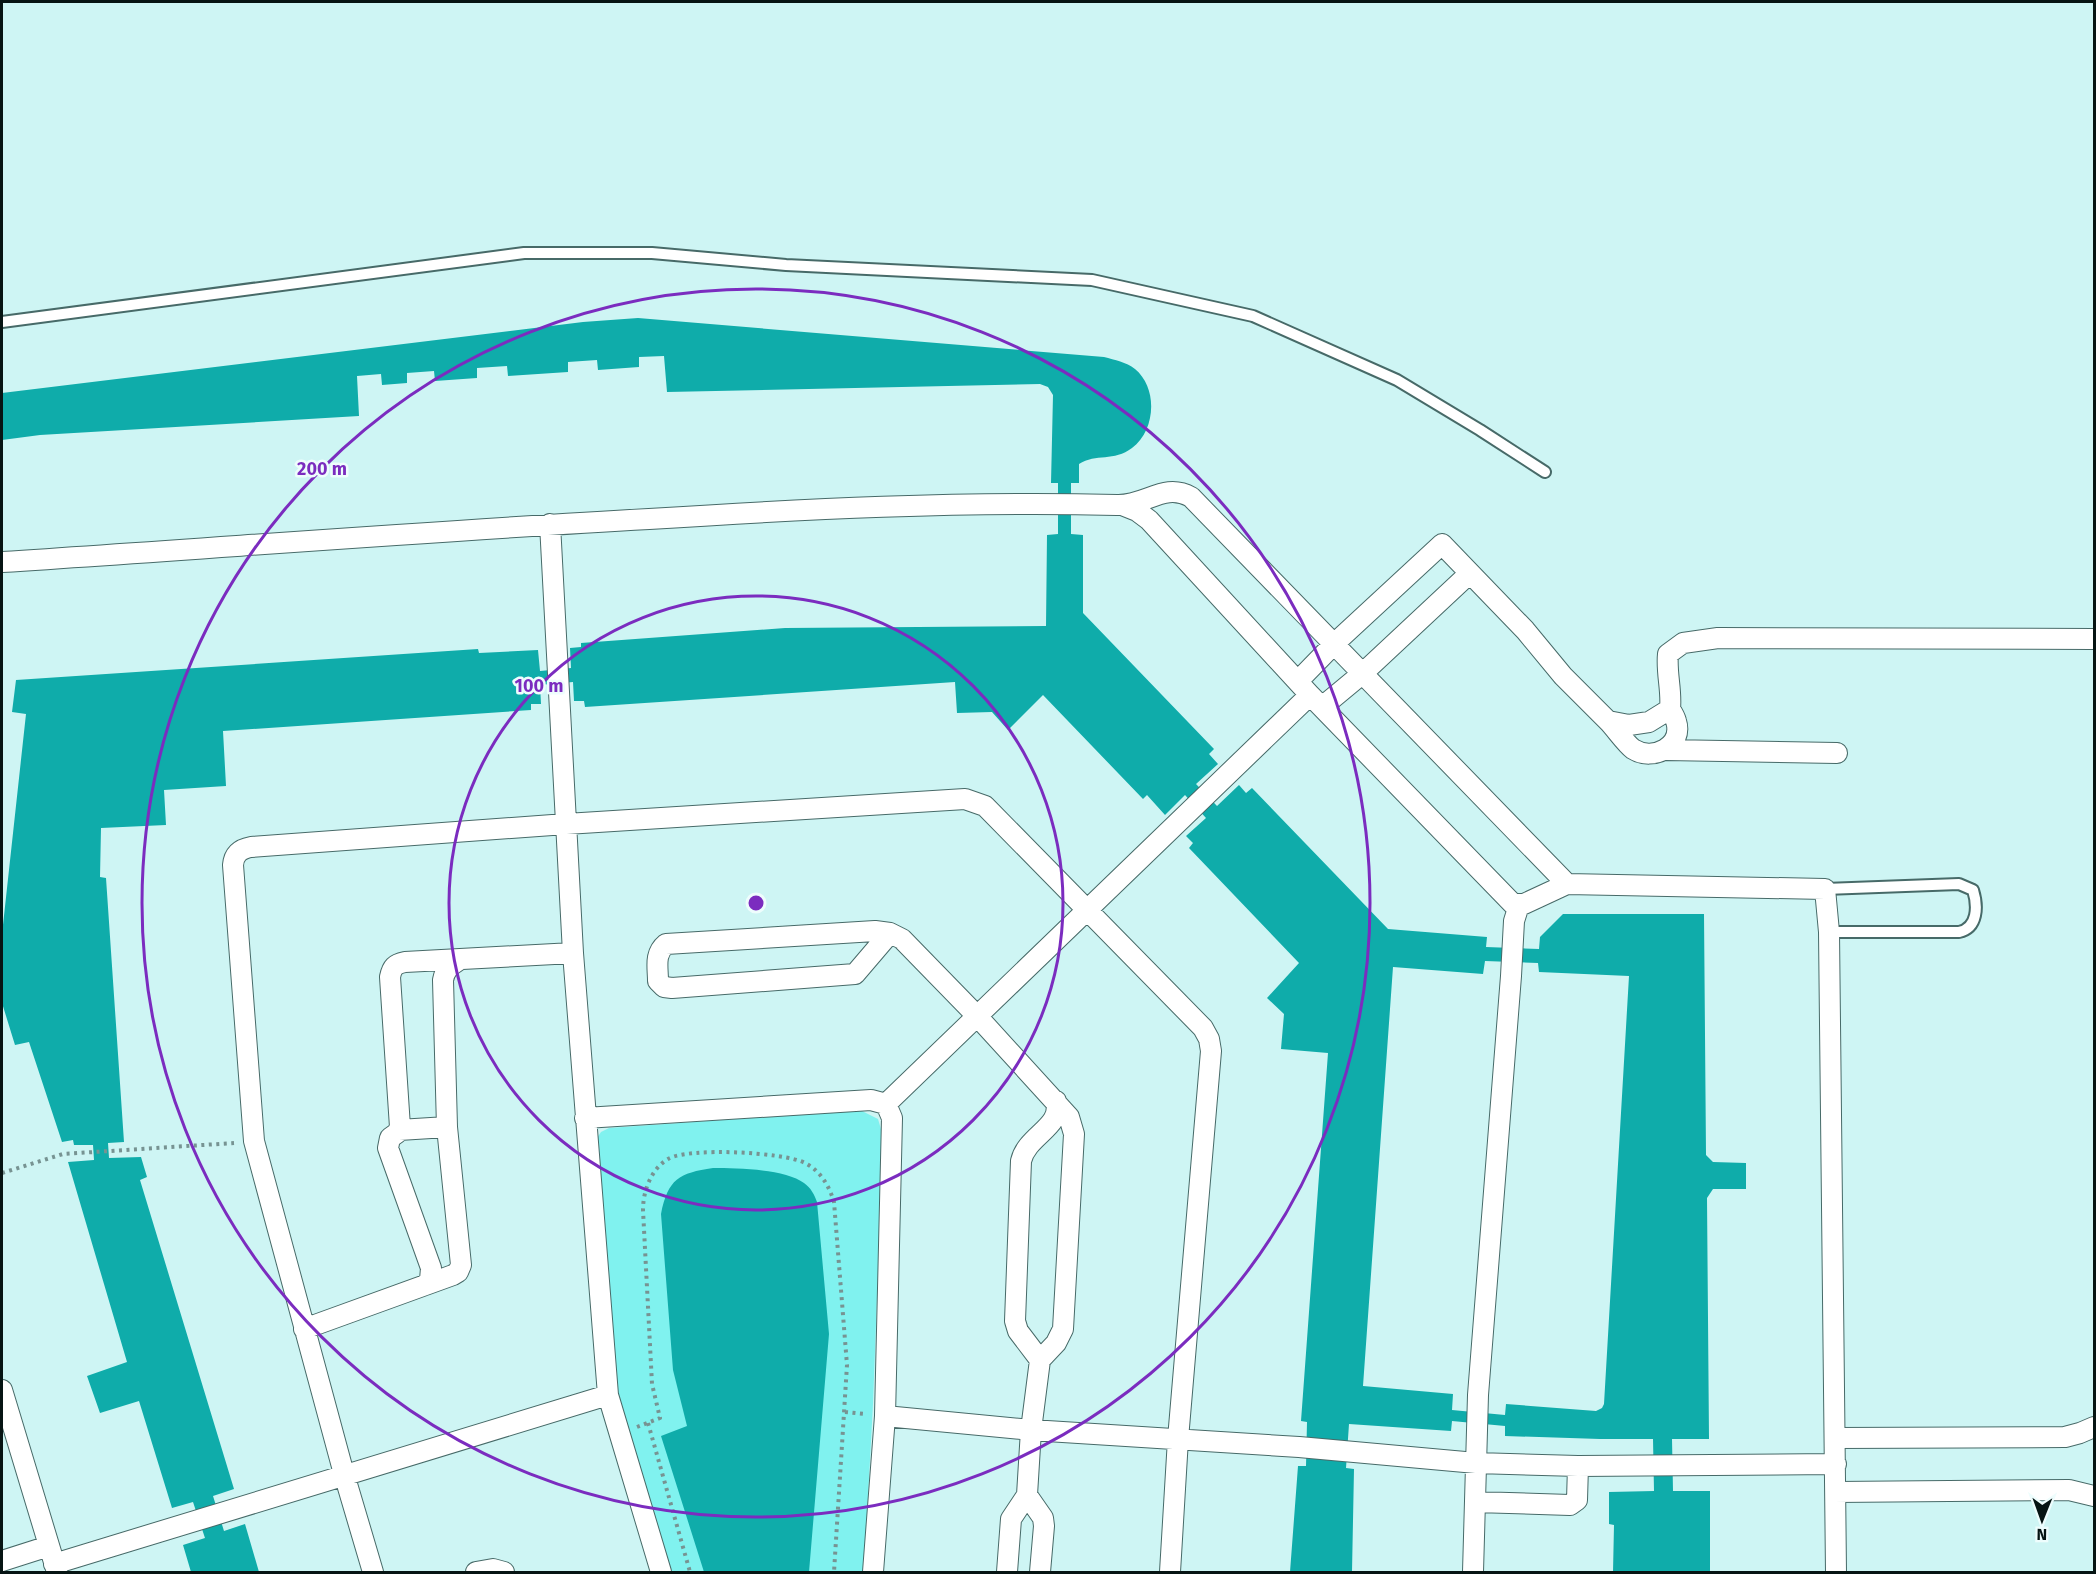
<svg xmlns="http://www.w3.org/2000/svg" width="2096" height="1574" font-family="'Fira Sans',sans-serif">
  <style>
    .green { fill: #80f2ef }
    .water { fill: #0facaa; fill-rule: evenodd }
    .lines { fill: none; stroke-linecap: round; stroke-linejoin: round }
    .service-casing { stroke: #476a68; stroke-width: 14 }
    .minor-casing { stroke: #476a68; stroke-width: 22 }
    .path { stroke: #779392; stroke-width: 4; stroke-dasharray: 3 4.5; stroke-linecap: butt }
    .service { stroke: #fff; stroke-width: 10 }
    .minor { stroke: #fff; stroke-width: 20 }
    .ring { fill: none; stroke: #7b2cbf; stroke-width: 3 }
    .centre { fill: #7b2cbf; stroke: #eefdfd; stroke-width: 3 }
    .ring-label { font-size: 18px; text-anchor: middle; font-weight: bold; fill: #7b2cbf; stroke: #eefdfd; stroke-width: 5; stroke-linejoin: round; paint-order: stroke }
  </style>
  <rect width="100%" height="100%" fill="#cef5f4"/>
  <path class="green" d="M 860,1110 L 878,1119 L 883,1136 L 873,1404 L 864,1572 L 672,1572 L 623,1414 L 612,1368 L 597,1138 L 601,1132 L 609,1128 Z"/>
  <path class="water" d="M 638,318 L 1104,357 C 1115,360 1126,362 1135,369 C 1158,388 1156,430 1132,448 C 1114,462 1096,453 1079,464 L 1079,483 L 1071,483 L 1071,534 L 1083,535 L 1083,613 L 1214,749 L 1209,754 L 1218,764 L 1196,784 L 1217,806 L 1239,785 L 1246,793 L 1252,788 L 1388,929 L 1487,937 L 1486,947 L 1539,949 L 1540,937 L 1563,914 L 1704,914 L 1706,1155 L 1713,1162 L 1746,1163 L 1746,1189 L 1713,1189 L 1707,1198 L 1709,1439 L 1672,1439 L 1673,1491 L 1710,1491 L 1710,1572 L 1613,1572 L 1614,1525 L 1609,1524 L 1609,1492 L 1654,1491 L 1653,1439 L 1600,1439 L 1505,1436 L 1505,1426 L 1452,1421 L 1451,1431 L 1349,1424 L 1346,1468 L 1354,1469 L 1352,1572 L 1290,1572 L 1298,1466 L 1306,1466 L 1307,1422 L 1301,1421 L 1328,1053 L 1281,1049 L 1284,1014 L 1267,998 L 1299,963 L 1189,848 L 1193,843 L 1186,836 L 1206,818 L 1185,795 L 1165,815 L 1147,795 L 1143,799 L 1043,695 L 1008,730 L 992,712 L 957,713 L 955,682 L 585,707 L 584,701 L 574,701 L 573,682 L 540,685 L 541,704 L 531,704 L 531,710 L 223,731 L 226,786 L 164,790 L 166,825 L 101,828 L 100,877 L 106,878 L 124,1142 L 108,1143 L 109,1158 L 141,1157 L 147,1177 L 140,1180 L 234,1489 L 213,1496 L 224,1531 L 245,1524 L 259,1572 L 191,1572 L 183,1545 L 205,1538 L 193,1502 L 172,1508 L 139,1401 L 100,1413 L 87,1376 L 127,1362 L 68,1162 L 94,1160 L 93,1145 L 74,1145 L 73,1140 L 62,1142 L 29,1042 L 15,1045 L 2,1003 L 2,934 L 26,714 L 12,712 L 16,680 L 478,649 L 479,653 L 538,650 L 540,671 L 571,668 L 570,648 L 581,647 L 581,643 L 785,628 L 1046,626 L 1047,535 L 1058,534 L 1058,483 L 1051,483 L 1053,395 L 1048,387 L 1040,384 L 667,392 L 664,356 L 639,357 L 639,367 L 598,370 L 597,360 L 568,362 L 568,372 L 508,376 L 507,366 L 477,368 L 477,378 L 435,381 L 434,371 L 407,373 L 407,383 L 382,385 L 381,374 L 357,376 L 359,416 L 40,435 L 2,440 L 2,393 L 583,322 ZM 1485,961 L 1538,963 L 1539,972 L 1629,976 L 1604,1404 L 1602,1408 L 1596,1411 L 1506,1404 L 1505,1415 L 1452,1410 L 1453,1394 L 1363,1386 L 1393,967 L 1483,974 Z
    M 713,1168 C 737,1168 786,1169 804,1183 C 811,1188 814,1194 817,1202 L 829,1334 L 809,1572 L 704,1572 L 661,1436 L 687,1426 L 673,1370 L 661,1214 C 668,1179 679,1173 713,1168 Z"/>
  <g class="lines">
    <defs>
      <path id="service" d="M 2,322 L 524,253 L 652,253 L 786,265 L 1092,280 L 1253,316 L 1397,380 L 1480,430 L 1545,472
        M 1825,889 L 1959,884 L 1973,890 C 1978,906 1978,928 1959,932 L 1829,932"/>
      <path id="minor" d="M 1122,505 L 1137,511 L 1149,520 L 1310,695 L 1513,904 L 1524,904 L 1567,884 L 1825,889 L 1829,932 L 1836,1572
        M 550,524 L 573,953 L 608,1395 L 661,1572
        M 2,562 C 217,548 433,531 649,519 C 804,509 961,501 1117,505 C 1146,506 1164,482 1191,497 L 1567,884
        M 1298,681 L 1335,643 L 1442,544 L 1525,630 L 1563,676 L 1608,721 L 1629,725 L 1649,722 L 1670,709 C 1672,690 1666,673 1668,654 L 1683,643 L 1718,638 L 2094,639
        M 1322,707 L 1363,673 L 1470,573
        M 1608,721 C 1615,728 1626,744 1633,749 C 1653,762 1684,746 1676,721 C 1675,717 1672,712 1670,709
        M 1666,750 L 1837,753
        M 890,933 L 855,974 L 672,988 L 664,987 L 658,981 C 658,967 654,954 666,944 L 875,931 L 890,933 L 902,939 L 977,1016 L 1069,1117 L 1074,1134 L 1063,1329 L 1056,1343 L 1040,1360
        M 886,1104 L 1310,695
        M 585,1118 L 871,1100 L 886,1104 L 892,1118 L 885,1416 L 873,1572
        M 399,1130 L 447,1127
        M 425,1285 L 430,1280 L 431,1268 L 388,1148 L 390,1138 L 397,1133 L 400,1127 L 390,977 C 392,967 395,964 405,962 L 573,953
        M 304,1329 L 453,1275 L 458,1272 L 461,1265 L 447,1127 L 443,980 C 445,969 450,966 459,960
        M 2,1390 L 57,1572
        M 885,1416 L 1031,1430 L 1299,1447 L 1476,1463 L 1578,1466 L 1836,1464
        M 1836,1438 L 2065,1437 L 2080,1433 L 2094,1427
        M 1836,1492 L 2069,1490 L 2094,1496
        M 1027,1495 L 1043,1518 L 1044,1526 L 1040,1572
        M 1475,1502 L 1570,1505 L 1577,1500 L 1578,1466
        M 2,1561 L 49,1546
        M 54,1564 L 608,1395
        M 373,1572 L 344,1474 L 254,1141 L 233,865 C 234,854 240,849 251,847 L 566,824 L 965,799 L 985,806 L 1203,1028 L 1209,1039 L 1211,1051 L 1178,1439 L 1170,1572
        M 476,1572 L 493,1569 L 504,1572
        M 1007,1572 L 1011,1519 L 1027,1495 L 1031,1430 L 1040,1360 L 1018,1331 L 1015,1321 L 1021,1161 C 1027,1135 1063,1127 1056,1101
        M 1473,1572 L 1478,1395 L 1511,976 L 1514,921 L 1519,905"/>
    </defs>
    <use href="#service" class="service-casing"/>
    <use href="#minor" class="minor-casing"/>
    <path class="path" d="M 2,1173 L 63,1154 L 234,1143
      M 845,1412 L 865,1414
      M 648,1423 L 690,1572
      M 637,1427 L 660,1418 L 652,1384 L 643,1210 C 643,1191 651,1169 668,1159 C 688,1147 784,1152 805,1163 C 821,1171 829,1186 834,1202 L 847,1365 L 834,1572"/>
    <use href="#service" class="service"/>
    <use href="#minor" class="minor"/>
  </g>
  <g class="ring">
    <circle cx="756" cy="903" r="307"/>
    <circle cx="756" cy="903" r="614"/>
  </g>
  <circle cx="756" cy="903" r="9" class="centre"/>
  <g class="ring-label">
    <text x="322" y="475">200 m</text>
    <text x="539" y="692">100 m</text>
  </g>
  <rect width="2096" height="1574" fill="none" stroke="#061413" stroke-width="6"/>
  <g transform="translate(2042 1520) rotate(181)" stroke="#eefdfd" stroke-width="4.5" paint-order="stroke">
  <path d="M0-4.5L10 22L0 15L-10 22Z" fill="#061413"/>
  <text y="-9" font-size="16" font-weight="bold" text-anchor="middle" fill="#061413">N</text>
  </g>
</svg>
